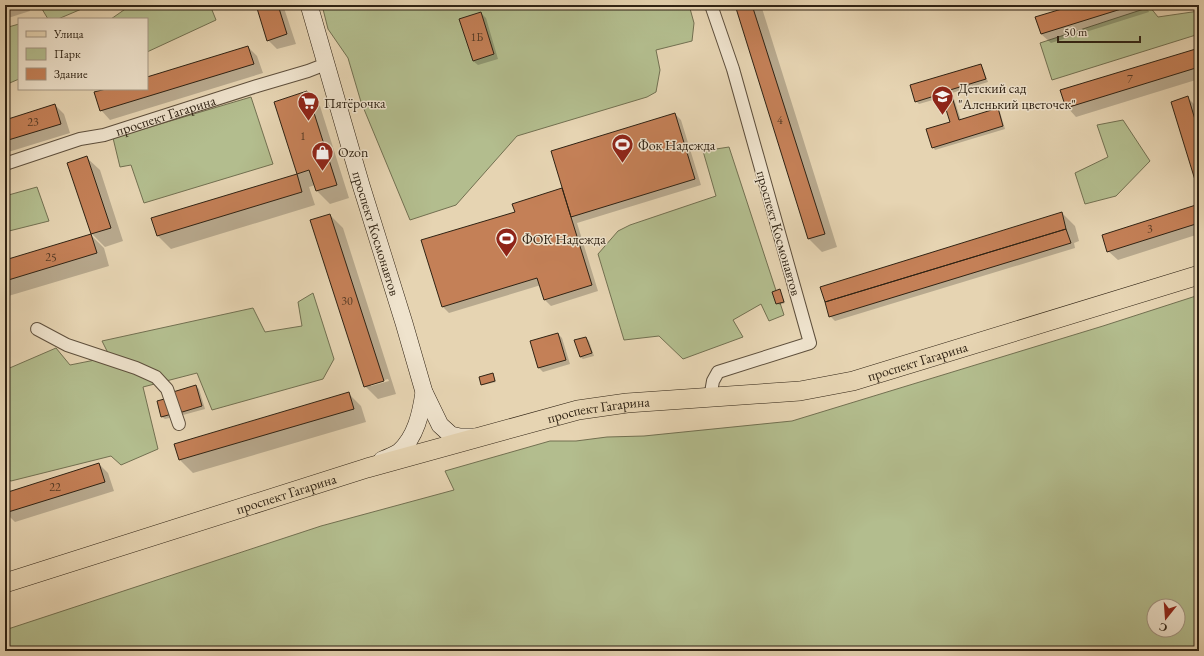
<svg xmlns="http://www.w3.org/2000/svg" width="1204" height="656" font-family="'EB Garamond',serif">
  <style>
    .green { fill: #b3bd8e; stroke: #727051; fill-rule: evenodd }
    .shadow { fill: #0003; fill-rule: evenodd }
    .building { fill: #c48057; stroke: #302314 }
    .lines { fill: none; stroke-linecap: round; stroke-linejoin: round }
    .minor-casing { stroke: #5e4f3c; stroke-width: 14 }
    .secondary-casing { stroke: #302314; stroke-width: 18 }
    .primary-casing { stroke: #302314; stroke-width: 20 }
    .minor { stroke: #efe3cd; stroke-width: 12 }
    .secondary { stroke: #efe3cd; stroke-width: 17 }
    .primary { stroke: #e6d4b2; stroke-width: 19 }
    .labels { text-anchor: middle; stroke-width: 3; stroke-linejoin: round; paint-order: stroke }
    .number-label { font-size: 12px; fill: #553a25 }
    .poi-label { font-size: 14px; fill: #302314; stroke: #efe3cd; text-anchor: start }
    .street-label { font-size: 14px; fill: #302314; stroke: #efe3cd }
  </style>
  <rect width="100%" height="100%" fill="#e6d4b2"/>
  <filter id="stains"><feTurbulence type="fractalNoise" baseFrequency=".005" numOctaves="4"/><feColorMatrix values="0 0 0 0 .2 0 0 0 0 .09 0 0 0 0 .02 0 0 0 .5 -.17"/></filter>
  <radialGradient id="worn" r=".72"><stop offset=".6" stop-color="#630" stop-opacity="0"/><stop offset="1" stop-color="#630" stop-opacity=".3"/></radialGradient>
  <path class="green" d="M 41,5 L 91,5 L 58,19 L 48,19 L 42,9 Z
    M 131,5 L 210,5 L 216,20 L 147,52 L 147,19 L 111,19 Z
    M 322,5 L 689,5 L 694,23 L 692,41 L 656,50 L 660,70 L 656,92 L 647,97 L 517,136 L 456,205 L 410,220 L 361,102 L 348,58 L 328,29 Z
    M 1150,7 L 1158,17 L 1199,11 L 1199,34 L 1052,80 L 1040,43 Z
    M 19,24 L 19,79 L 5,85 L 5,28 Z
    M 251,97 L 273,164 L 144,203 L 131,165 L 120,167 L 113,138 Z
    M 1123,120 L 1150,161 L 1116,196 L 1085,204 L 1075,173 L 1108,157 L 1097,125 Z
    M 729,147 L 784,315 L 769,321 L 761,304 L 733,320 L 743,337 L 683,359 L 659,336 L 624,340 L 598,254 L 618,231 L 630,225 L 716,196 L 703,151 Z
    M 37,187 L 49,221 L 5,232 L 5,196 Z
    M 313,293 L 334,359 L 323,379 L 212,410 L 197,373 L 143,387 L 158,449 L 121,465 L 111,456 L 11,481 L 5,479 L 5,370 L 56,348 L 70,365 L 110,357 L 102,341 L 253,308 L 265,332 L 302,326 L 298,302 Z
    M 1199,295 L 1199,651 L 5,651 L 5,630 L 321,526 L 454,490 L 445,471 L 550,441 L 576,441 L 607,437 L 644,436 L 792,421 L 1103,326 ZM 1154,606 L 1178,606 L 1178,630 L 1154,630 Z"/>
  <path class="shadow" d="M 5,5 L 28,5 L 30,11 L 5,19 Z
    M 257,5 L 283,5 L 296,44 L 277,49 L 268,40 Z
    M 736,5 L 761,5 L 837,247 L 822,252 L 809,239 Z
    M 1078,5 L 1146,5 L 1149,12 L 1051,43 L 1041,34 Z
    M 481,13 L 486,18 L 498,59 L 478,65 L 473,61 Z
    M 248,47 L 257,56 L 263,73 L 110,120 L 101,110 L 109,89 L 147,89 L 147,78 Z
    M 1199,49 L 1199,79 L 1076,117 L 1067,107 Z
    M 980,65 L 983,68 L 988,82 L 952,93 L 961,120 L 997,109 L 1000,112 L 1005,129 L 935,150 L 933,147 L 951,122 L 943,97 L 919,104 L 916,101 Z
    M 307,93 L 320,106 L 349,198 L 330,204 L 317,191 L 315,185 L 309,187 L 315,205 L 171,249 L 158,236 L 153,219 L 298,174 L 275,103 Z
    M 1188,98 L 1197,107 L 1199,113 L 1199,189 Z
    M 55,105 L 64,114 L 70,133 L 5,153 L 5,121 Z
    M 675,114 L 681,120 L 701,185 L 577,223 L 598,291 L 551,306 L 545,300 L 541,285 L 449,313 L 443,307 L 422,241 L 516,212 L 513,204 L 564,189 Z
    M 87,158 L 100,170 L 123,241 L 105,247 L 92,234 Z
    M 1199,205 L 1199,234 L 1118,260 L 1108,251 Z
    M 1062,213 L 1075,226 L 1079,241 L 1074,243 L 1075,248 L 835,321 L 830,316 Z
    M 330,215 L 343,228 L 396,394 L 378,399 L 365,386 ZM 388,379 L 389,381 L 371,386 L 371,384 Z
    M 91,235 L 104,248 L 109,266 L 5,297 L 5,261 Z
    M 780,290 L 785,303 L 779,305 L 774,292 Z
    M 558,334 L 562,338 L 570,364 L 543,372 L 539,368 Z
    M 586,338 L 589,341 L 594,356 L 583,359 L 580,357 Z
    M 493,374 L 496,382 L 483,385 L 482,384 Z
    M 196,386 L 199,389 L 205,409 L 183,415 L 180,412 Z
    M 349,394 L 361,406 L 366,422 L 193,473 L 180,460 Z
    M 158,402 L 174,417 L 165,419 L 162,417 Z
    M 99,464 L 108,473 L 114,491 L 15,522 L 6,513 L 5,494 Z"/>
  <path class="building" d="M 256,5 L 278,5 L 287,34 L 267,41 Z
    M 735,5 L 752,5 L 825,234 L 808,239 Z
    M 1075,5 L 1134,5 L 1041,34 L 1035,17 Z
    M 481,12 L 494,54 L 473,61 L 459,19 Z
    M 248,46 L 254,64 L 100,111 L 94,92 L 106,89 L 147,89 L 147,77 Z
    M 1199,48 L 1199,67 L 1066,108 L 1060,90 Z
    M 981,64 L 986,79 L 950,90 L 959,120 L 998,108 L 1003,126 L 932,148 L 926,129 L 950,122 L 941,94 L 915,102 L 910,85 Z
    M 307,91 L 337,185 L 316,191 L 309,170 L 297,174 L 274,102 Z
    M 1188,96 L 1199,133 L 1199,193 L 1171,102 Z
    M 55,104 L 61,124 L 5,141 L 5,120 Z
    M 675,113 L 695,179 L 571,217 L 551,151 Z
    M 87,156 L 111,228 L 91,234 L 67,163 Z
    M 297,174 L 302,192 L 157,236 L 151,218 Z
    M 562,188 L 592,285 L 544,300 L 537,278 L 442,307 L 421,240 L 515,212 L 512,204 Z
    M 1199,204 L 1199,223 L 1107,252 L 1102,235 Z
    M 1062,212 L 1066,229 L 825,302 L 820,287 Z
    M 330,214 L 384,381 L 364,387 L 310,220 Z
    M 1066,229 L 1071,243 L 829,317 L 825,302 Z
    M 91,234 L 97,253 L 5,281 L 5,260 Z
    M 780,289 L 784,302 L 776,304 L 772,292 Z
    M 558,333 L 566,360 L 538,368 L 530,341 Z
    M 586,337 L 592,353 L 580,357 L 574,340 Z
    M 493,373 L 495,381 L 481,385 L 479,377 Z
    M 196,385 L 202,406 L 179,413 L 173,392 Z
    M 349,392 L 354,409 L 179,460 L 174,444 Z
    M 168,398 L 172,414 L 161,417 L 157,401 Z
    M 99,463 L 105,482 L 5,513 L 5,493 Z"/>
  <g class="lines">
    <defs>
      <g id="minor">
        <path id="s1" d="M 5,164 L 80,139 L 104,135 L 257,86 L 308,71 L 326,64"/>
        <path d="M 37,329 L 67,345 L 136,368 L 156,377 L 167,389 L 179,424"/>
        <path d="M 710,398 L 713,381 L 718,372 L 810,343 L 733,69 L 711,5"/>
      </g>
      <g id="secondary">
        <path id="s2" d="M 309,5 L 361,185 L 404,323 L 424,392 L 440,425 L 451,435 L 460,437 L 474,437"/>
        <path d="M 382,460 C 387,458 394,455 399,452 C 416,437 421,413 424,392"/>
      </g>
      <g id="primary">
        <path id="s3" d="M 5,583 L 367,468 L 578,410 L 627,403 L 800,391 L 853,381 L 1199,275"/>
      </g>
    </defs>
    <use href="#minor" class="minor-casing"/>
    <use href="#secondary" class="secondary-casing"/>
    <use href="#primary" class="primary-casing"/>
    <use href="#minor" class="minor"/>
    <use href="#secondary" class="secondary"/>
    <use href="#primary" class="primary"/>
  </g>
  <defs>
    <symbol id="school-pin" viewBox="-11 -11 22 30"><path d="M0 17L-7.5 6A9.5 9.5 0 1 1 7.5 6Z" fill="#8f2418" stroke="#efe3cd"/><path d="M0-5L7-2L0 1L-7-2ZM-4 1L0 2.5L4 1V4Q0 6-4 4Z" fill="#fff"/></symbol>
    <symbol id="supermarket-pin" viewBox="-11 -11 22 30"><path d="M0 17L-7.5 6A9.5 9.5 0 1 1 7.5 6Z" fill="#8f2418" stroke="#efe3cd"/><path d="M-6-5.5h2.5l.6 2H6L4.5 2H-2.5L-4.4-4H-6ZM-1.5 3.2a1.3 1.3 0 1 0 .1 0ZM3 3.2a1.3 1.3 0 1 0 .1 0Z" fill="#fff"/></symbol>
    <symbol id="stadium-pin" viewBox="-11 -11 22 30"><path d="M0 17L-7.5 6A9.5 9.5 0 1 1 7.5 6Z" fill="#8f2418" stroke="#efe3cd"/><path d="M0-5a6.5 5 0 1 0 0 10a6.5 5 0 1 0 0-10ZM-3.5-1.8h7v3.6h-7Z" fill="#fff"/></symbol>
    <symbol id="shop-pin" viewBox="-11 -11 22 30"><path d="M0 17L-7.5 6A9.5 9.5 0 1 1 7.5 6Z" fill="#8f2418" stroke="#efe3cd"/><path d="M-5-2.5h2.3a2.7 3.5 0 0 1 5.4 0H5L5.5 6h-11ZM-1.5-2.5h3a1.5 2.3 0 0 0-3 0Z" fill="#fff"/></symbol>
  </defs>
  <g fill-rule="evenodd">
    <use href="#school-pin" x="930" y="84" width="25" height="34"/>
    <use href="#supermarket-pin" x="296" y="90" width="25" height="34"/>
    <use href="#stadium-pin" x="610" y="132" width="25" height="34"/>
    <use href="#shop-pin" x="310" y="140" width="25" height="34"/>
    <use href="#stadium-pin" x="494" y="226" width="25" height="34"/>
  </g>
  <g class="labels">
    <g class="number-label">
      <text x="477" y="41">1Б</text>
      <text x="1130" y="83">7</text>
      <text x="780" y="124">4</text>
      <text x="33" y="126">23</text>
      <text x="303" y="140">1</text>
      <text x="1150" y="233">3</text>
      <text x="51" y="261">25</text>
      <text x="347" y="305">30</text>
      <text x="55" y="491">22</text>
    </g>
    <g class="poi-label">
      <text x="958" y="93">Детский сад<tspan x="958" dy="16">"Аленький цветочек"</tspan></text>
      <text x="324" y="108">Пятёрочка</text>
      <text x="638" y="150">Фок Надежда</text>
      <text x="338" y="157">Ozon</text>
      <text x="522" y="244">ФОК Надежда</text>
    </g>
    <g class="street-label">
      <text dy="5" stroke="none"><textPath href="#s1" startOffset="168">проспект Гагарина</textPath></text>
      <text dy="5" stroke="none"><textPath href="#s2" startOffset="238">проспект Космонавтов</textPath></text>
      <text transform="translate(779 233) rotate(74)" y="5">проспект Космонавтов</text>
      <text dy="5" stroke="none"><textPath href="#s3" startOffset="943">проспект Гагарина</textPath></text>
      <text dy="5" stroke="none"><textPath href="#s3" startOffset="619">проспект Гагарина</textPath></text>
      <text dy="5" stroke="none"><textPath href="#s3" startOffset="295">проспект Гагарина</textPath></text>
    </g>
  </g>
  <rect width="1204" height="656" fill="none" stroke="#e6d4b2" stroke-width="20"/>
  <rect x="6" y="6" width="1192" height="644" fill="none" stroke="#302314" stroke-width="2"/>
  <rect x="10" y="10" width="1184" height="636" fill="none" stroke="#302314"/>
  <rect x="18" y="18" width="130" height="72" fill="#efe3cd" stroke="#a39683"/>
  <rect x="26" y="31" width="20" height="6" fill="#e6d4b2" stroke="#a39683"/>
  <text x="54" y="38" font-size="12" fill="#302314">Улица</text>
  <rect x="26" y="48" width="20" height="12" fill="#b3bd8e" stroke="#a39683"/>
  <text x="54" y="58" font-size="12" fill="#302314">Парк</text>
  <rect x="26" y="68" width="20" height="12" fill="#c48057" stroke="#a39683"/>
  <text x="54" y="78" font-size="12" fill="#302314">Здание</text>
  <g transform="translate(1166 618) rotate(197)"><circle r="19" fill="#efe3cd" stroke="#a39683"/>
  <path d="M0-3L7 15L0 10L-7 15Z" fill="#8f2418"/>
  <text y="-6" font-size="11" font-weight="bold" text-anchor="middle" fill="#302314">С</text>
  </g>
  <path d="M1058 36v6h82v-6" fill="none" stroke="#302314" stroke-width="2"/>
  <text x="1064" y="36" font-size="12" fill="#302314" stroke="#efe3cd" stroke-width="3" paint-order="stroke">50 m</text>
  <rect width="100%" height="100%" filter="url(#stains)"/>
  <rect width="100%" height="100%" fill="url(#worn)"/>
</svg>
